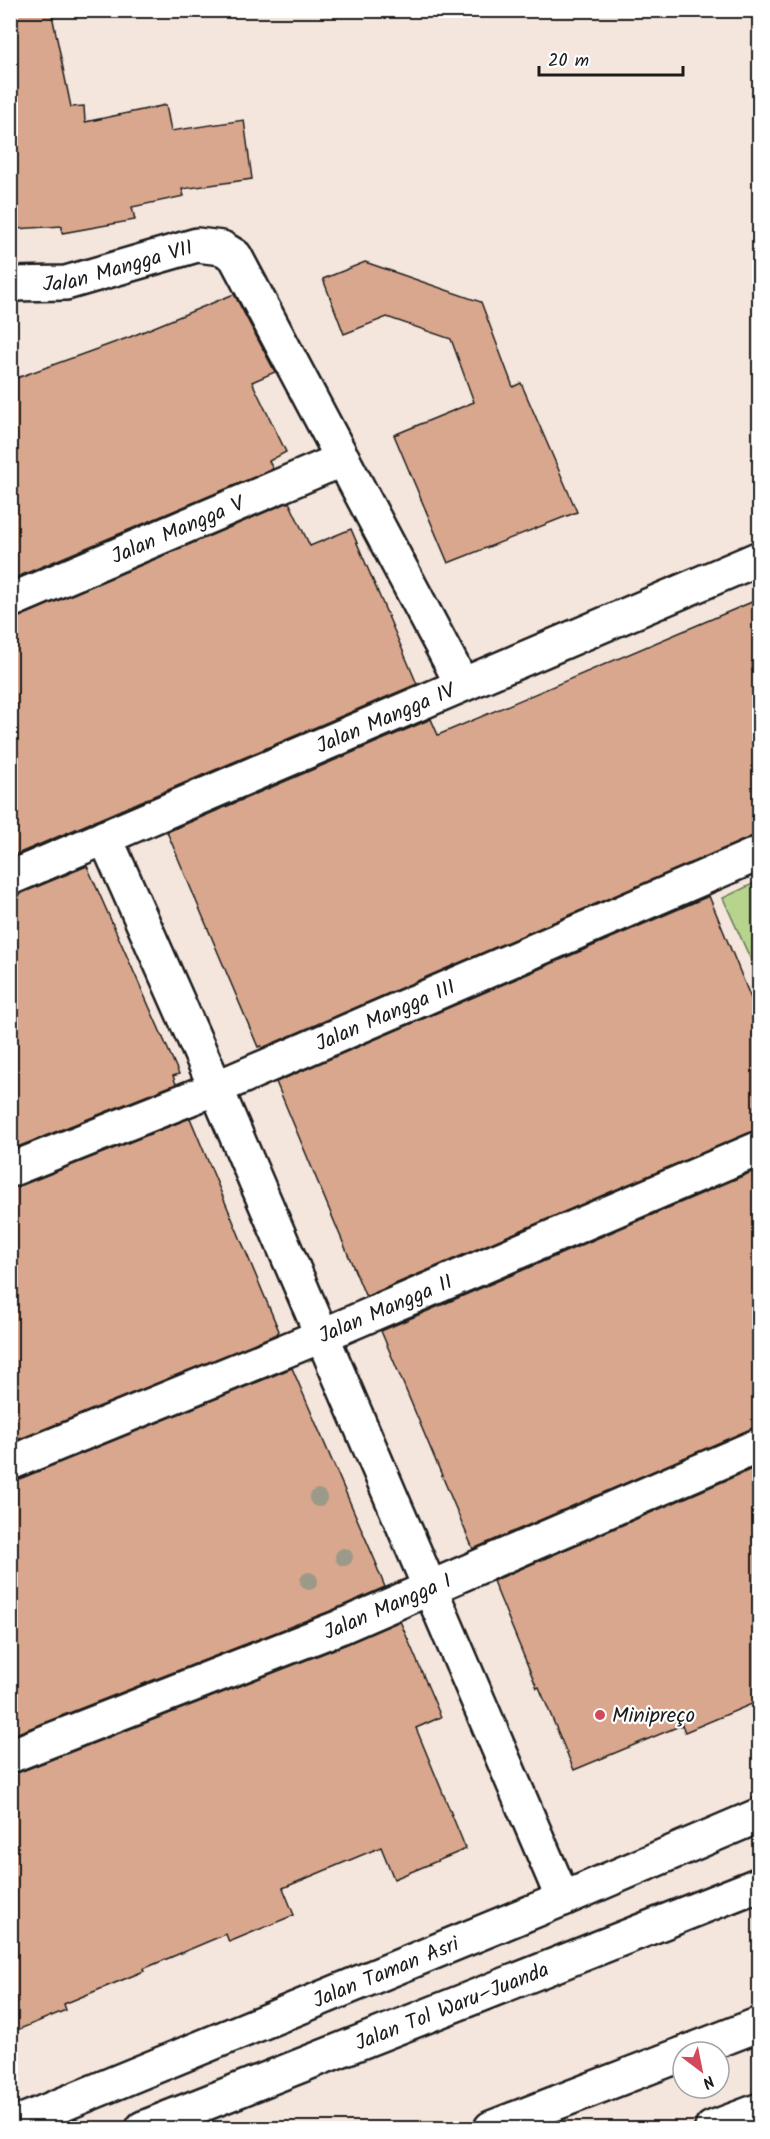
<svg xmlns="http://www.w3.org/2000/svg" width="770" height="2139" font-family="Kalam,sans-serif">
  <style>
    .green { fill: #b6d48c; stroke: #697854; stroke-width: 1.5 }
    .building { fill: #d9a78d; stroke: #1c1c1c; stroke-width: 1.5 }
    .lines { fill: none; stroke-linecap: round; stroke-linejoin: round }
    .minor-casing { stroke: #1c1c1c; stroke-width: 38 }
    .major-casing { stroke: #1c1c1c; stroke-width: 38 }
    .highway-casing { stroke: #1c1c1c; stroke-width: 38 }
    .minor { stroke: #fff; stroke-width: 33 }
    .major { stroke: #fff; stroke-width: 33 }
    .highway { stroke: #fff; stroke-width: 33 }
    .tree { fill: #9b9a88 }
    .poi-dot { fill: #d1495b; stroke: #fff; stroke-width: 2 }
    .labels { text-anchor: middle; stroke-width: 4.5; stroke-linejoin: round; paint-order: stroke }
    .street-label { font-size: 21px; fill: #1c1c1c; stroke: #fff }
    .poi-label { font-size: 21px; fill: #1c1c1c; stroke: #fff; text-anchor: start }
  </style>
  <rect width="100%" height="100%" fill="#f4e5dd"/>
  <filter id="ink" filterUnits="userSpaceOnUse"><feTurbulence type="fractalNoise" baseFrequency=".0167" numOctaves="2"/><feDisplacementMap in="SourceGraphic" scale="12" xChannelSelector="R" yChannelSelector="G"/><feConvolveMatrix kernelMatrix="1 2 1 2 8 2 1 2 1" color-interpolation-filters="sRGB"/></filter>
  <g filter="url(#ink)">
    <path class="green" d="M 759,881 L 759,978 L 723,898 Z"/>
    <path class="building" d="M 10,10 L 51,10 L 71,107 L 84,106 L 85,122 L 166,105 L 171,131 L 244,120 L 252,179 L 182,189 L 184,196 L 132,207 L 135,220 L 62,233 L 62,226 L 15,229 L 10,150 Z
      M 365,262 L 481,302 L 513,387 L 521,383 L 577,512 L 448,563 L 394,435 L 474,402 L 451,339 L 387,317 L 344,334 L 323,279 Z
      M 234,294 L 275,372 L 252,382 L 286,452 L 269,461 L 273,469 L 10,580 L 11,380 L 130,337 Z
      M 289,502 L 310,546 L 351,529 L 417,684 L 10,857 L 10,619 L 17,618 Z
      M 759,599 L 759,835 L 753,836 L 262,1048 L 261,1046 L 258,1047 L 167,832 L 431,719 L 438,735 Z
      M 87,866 L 179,1074 L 173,1076 L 176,1084 L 10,1150 L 10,896 L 17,895 Z
      M 709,896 L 759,1018 L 759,1130 L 753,1131 L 367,1296 L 365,1295 L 276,1082 Z
      M 190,1118 L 279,1331 L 277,1334 L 10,1443 L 10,1188 L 17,1187 Z
      M 759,1169 L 759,1427 L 753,1428 L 473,1549 L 381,1331 Z
      M 292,1368 L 377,1565 L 376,1565 L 385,1587 L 333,1610 L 10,1736 L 10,1481 L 17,1480 Z
      M 759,1466 L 759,1701 L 685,1732 L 682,1725 L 574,1770 L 539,1687 L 537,1688 L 493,1581 Z
      M 400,1621 L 441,1717 L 416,1728 L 466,1849 L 394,1879 L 381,1847 L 283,1888 L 294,1915 L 229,1942 L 226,1934 L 143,1969 L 144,1971 L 64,2004 L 66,2010 L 10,2033 L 10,1774 L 17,1773 L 347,1644 Z"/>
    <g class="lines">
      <defs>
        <g id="minor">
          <path id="s1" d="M 10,284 L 66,283 L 197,245 L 222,248 L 235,256 L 462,684"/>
          <path id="s2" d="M 10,601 L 343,459"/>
          <path d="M 105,837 L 216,1088 L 563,1899"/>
          <path id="s3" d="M 10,878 L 760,558"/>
          <path id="s4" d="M 10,1170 L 216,1088 L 760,853"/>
          <path id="s5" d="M 10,1463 L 321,1336 L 760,1148"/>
          <path id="s6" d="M 10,1756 L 340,1627 L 760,1445"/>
        </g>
        <g id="major">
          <path id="s7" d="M 10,2126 L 563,1899 L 760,1815"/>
        </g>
        <g id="highway">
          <path d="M 688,2052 L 760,2024"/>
          <path id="s8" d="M 143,2128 L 760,1884"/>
          <path d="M 491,2128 L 683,2054"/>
          <path d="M 712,2128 L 760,2110"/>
        </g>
      </defs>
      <use href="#minor" class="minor-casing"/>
      <use href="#major" class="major-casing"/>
      <use href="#highway" class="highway-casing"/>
      <use href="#minor" class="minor"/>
      <use href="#major" class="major"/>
      <use href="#highway" class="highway"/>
    </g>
    <g class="tree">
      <circle cx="318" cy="1498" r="9"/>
      <circle cx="344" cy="1557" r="9"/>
      <circle cx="309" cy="1581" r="9"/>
    </g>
  </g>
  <circle class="poi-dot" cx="600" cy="1715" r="6"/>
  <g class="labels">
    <g class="street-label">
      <text dy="7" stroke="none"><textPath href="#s1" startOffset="110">Jalan Mangga VII</textPath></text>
      <text dy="7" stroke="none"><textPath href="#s2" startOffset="182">Jalan Mangga V</textPath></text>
      <text dy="7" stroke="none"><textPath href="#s3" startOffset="408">Jalan Mangga IV</textPath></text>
      <text dy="7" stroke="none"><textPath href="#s4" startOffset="406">Jalan Mangga III</textPath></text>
      <text dy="7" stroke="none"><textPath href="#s5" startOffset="406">Jalan Mangga II</textPath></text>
      <text dy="7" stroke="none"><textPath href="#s6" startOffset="406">Jalan Mangga I</textPath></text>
      <text dy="7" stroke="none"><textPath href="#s7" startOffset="406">Jalan Taman Asri</textPath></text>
      <text dy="7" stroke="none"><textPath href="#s8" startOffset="332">Jalan Tol Waru–Juanda</textPath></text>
    </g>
    <g class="poi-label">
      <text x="612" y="1722">Minipreço</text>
    </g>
  </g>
  <rect width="770" height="2139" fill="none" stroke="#fff" stroke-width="36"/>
  <rect x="18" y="18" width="734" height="2103" fill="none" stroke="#1c1c1c" stroke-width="2" filter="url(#ink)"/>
  <g transform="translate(701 2070) rotate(148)"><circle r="28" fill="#ffffff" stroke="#a4a4a4" stroke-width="1.5"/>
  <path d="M0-4.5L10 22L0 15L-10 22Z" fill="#d1495b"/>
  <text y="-9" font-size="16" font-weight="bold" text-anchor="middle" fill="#1c1c1c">N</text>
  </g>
  <path d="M539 66v9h144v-9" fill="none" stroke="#1c1c1c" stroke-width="3"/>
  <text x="548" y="66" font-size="18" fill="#1c1c1c" stroke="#ffffff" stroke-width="4.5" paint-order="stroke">20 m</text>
</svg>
